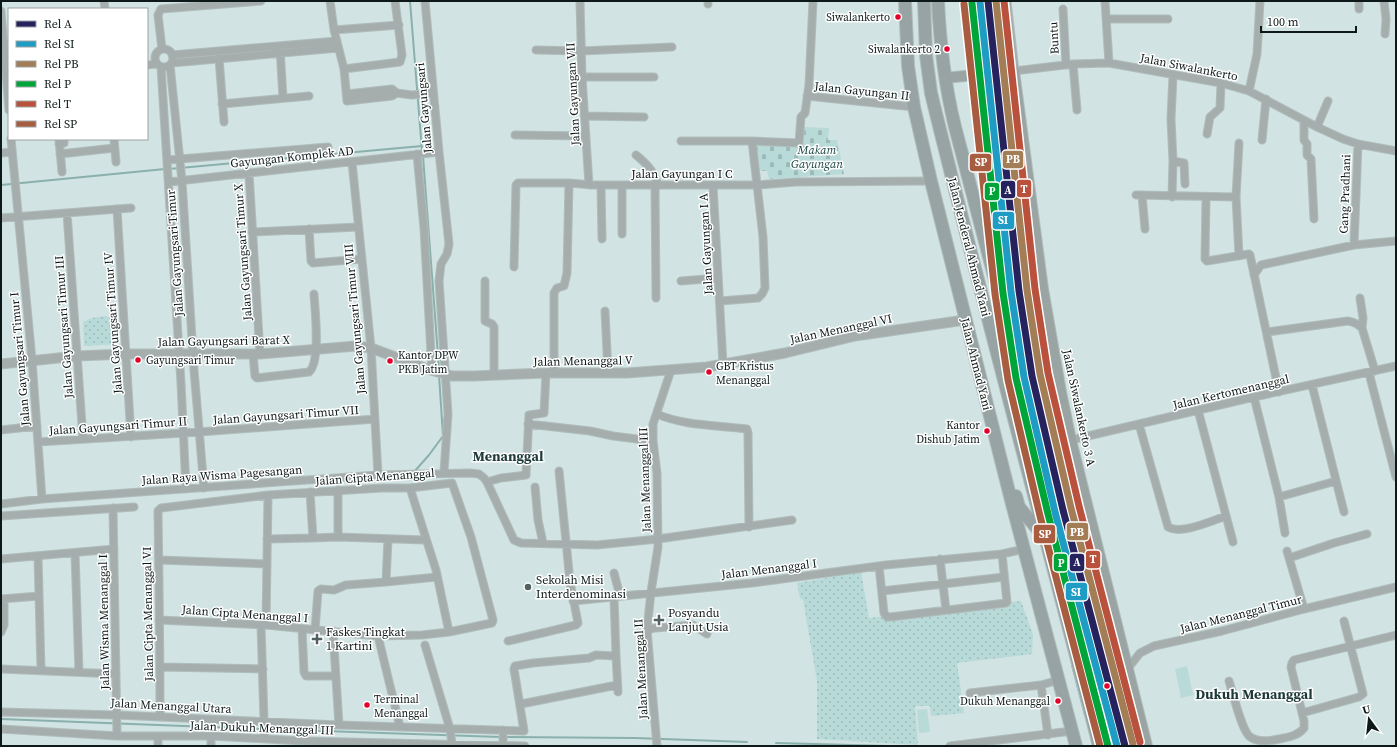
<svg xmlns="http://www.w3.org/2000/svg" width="1397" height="747" font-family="'Source Serif 4',serif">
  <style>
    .grass { fill: url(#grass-dots) }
    .cemetery { fill: url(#cemetery-stones) }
    .green { fill: #b8dad8 }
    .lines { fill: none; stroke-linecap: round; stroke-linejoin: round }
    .stream { stroke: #8ab0ad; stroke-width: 2 }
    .minor-casing { stroke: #afbdbc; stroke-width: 9 }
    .tertiary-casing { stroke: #afbdbc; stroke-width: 11 }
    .secondary-casing { stroke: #afbdbc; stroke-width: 12 }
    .trunk-casing { stroke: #afbdbc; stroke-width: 14 }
    .minor { stroke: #a6aead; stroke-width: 7 }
    .tertiary { stroke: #a6aead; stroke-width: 9 }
    .secondary { stroke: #9aa4a3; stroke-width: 10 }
    .trunk { stroke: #98a4a4; stroke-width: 12 }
    .rail-1-casing { stroke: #fff; stroke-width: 10 }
    .rail-2-casing { stroke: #fff; stroke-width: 10 }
    .rail-3-casing { stroke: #fff; stroke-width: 10 }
    .rail-4-casing { stroke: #fff; stroke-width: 10 }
    .rail-5-casing { stroke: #fff; stroke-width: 10 }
    .rail-6-casing { stroke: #fff; stroke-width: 10 }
    .rail-1 { stroke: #26225e; stroke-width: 7 }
    .rail-2 { stroke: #1e9cc3; stroke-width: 7 }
    .rail-3 { stroke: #a27d56; stroke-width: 7 }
    .rail-4 { stroke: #00a53a; stroke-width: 7 }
    .rail-5 { stroke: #ba513d; stroke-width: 7 }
    .rail-6 { stroke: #a95d40; stroke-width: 7 }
    .bus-dot { fill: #e4002b; stroke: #fff; stroke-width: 1.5 }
    .poi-dot { fill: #52605f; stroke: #fff; stroke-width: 1.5 }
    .labels { text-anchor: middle; stroke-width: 3; stroke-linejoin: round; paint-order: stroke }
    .bus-label { font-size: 11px; fill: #0d1918; stroke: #fff; text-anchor: end }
    .street-label { font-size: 12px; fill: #0d1918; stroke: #fff }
    .park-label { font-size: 12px; font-style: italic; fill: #113f3c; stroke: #fff }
    .poi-label { font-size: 12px; fill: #0d1918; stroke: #fff; text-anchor: start }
    .quarter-label { font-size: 14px; font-weight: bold; fill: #1d3a38; stroke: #fff }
    .line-badge { stroke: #fff; stroke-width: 1.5 }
    .badge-label { font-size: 11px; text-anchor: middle; font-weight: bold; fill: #fff }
  </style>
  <defs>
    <pattern id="grass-dots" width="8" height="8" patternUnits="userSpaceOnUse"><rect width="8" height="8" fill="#b8dad8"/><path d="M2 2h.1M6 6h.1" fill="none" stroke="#9dbab9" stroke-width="1.8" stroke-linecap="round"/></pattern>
    <pattern id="cemetery-stones" width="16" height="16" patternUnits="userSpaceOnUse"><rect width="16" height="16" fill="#b8dad8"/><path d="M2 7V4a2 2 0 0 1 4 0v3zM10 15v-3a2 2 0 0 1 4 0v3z" fill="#9dbab9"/></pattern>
  </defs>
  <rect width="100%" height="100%" fill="#d1e3e2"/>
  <path class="grass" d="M 105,316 L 117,319 L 119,344 L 84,346 L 83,322 L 92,318 Z
    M 861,572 L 869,618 L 1021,601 L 1033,635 L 1032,654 L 957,663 L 964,713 L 931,716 L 930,706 L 915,706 L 918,745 L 817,739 L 817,681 L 803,600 L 800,598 L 797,583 Z"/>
  <path class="cemetery" d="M 803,127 L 829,128 L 828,140 L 837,140 L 844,174 L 769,179 L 767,171 L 758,171 L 755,143 L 801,145 Z"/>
  <path class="green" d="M 1187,666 L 1193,695 L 1181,698 L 1175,669 Z
    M 927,709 L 930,732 L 919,733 L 917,710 Z"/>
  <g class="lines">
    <path class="stream" d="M 410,1 L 422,151
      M 423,156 L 439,369
      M 169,169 L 422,146
      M 1,185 L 165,169
      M 414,472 L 429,455 L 443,436 L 439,375
      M 1072,665 L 1085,715
      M 1,719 L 262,729
      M 266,729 L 500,737 L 635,738 L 747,742
      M 776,743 L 888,746"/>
    <defs>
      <path id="minor" d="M 104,1 L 105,9
        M 330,1 L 334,30 L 344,69 L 347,101 L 392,96 L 397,93 L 412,95 L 433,93
        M 425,1 L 439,152 L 449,244 L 447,254 L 441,264 L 439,281 L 448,414 L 444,472
        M 580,1 L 582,77 L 589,185
        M 708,1 L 708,4
        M 1105,1 L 1109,63
        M 1384,1 L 1386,19 L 1385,34
        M 1063,9 L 1066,65
        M 1359,9 L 1359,1
        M 1,11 L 9,110
        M 1106,19 L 1168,19
        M 334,30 L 399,25
        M 280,48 L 283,98
        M155 58a9 9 0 1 1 18 0a9 9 0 1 1-18 0Z
        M 162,49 L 158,15 L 161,9 L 261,1
        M 536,50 L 581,51 L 672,47
        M 172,55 L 337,41
        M 219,58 L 224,122
        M 172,63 L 338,48
        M 1073,64 L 1077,110
        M 147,65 L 156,64
        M 170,65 L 182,181 L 194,370 L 204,488
        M 161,67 L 181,383 L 186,489
        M 344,69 L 400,62 L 402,55 L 395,1
        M 1014,71 L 1073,64 L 1109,63 L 1221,83 L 1249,91 L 1317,127 L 1343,139 L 1358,144 L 1396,151
        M 582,77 L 654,77
        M 1249,91 L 1257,54 L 1260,1
        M 347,94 L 392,89 L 397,93
        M 807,96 L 914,107
        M 222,104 L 309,96
        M 585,116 L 644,117
        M 1304,120 L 1304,140 L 1307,144 L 1307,155 L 1311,159 L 1314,219
        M 1317,127 L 1328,101
        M 1207,134 L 1210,117 L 1220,108 L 1221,83
        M 515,135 L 586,136
        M 11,139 L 32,360 L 42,499
        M 59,139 L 62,172
        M 114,139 L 116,162
        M 1262,140 L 1266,99
        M 681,141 L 752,141 L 763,237 L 765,288 L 762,294 L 758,298 L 720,301
        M 752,141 L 799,143 L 801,117 L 805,113 L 809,85 L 813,1
        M 59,144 L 64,143 L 64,139
        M 1,153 L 12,152
        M 60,154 L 114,148
        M 417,154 L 424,228 L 432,371
        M 636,155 C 647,164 655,172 658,186
        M 168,160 L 328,147
        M 1173,161 L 1184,163 L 1185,184
        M 352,162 L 371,348 L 378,475
        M 249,173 L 260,354
        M 169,182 L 439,152
        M 601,185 L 602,239
        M 655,185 L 656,298
        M 713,185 L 723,364
        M 1136,195 L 1236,197 L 1239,143
        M 1142,195 L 1145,229
        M 1172,197 L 1173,161 L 1171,119 L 1173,75
        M 1236,197 L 1239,256
        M 1206,198 L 1205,259 L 1207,261 L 1249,254 L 1250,255 L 1279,392
        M 117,209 L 131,437
        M 67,213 L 83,439
        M 1,218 L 131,208
        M 309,229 L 311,261 L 313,263 L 362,259
        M 252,232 L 358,227
        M 622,234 L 622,185
        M 1354,245 L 1358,144
        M 514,267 L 516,185 L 518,183 L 569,183 L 593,185 L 757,185 L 796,182 L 931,181
        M 1254,275 L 1261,265 L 1354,245 L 1396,241
        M 485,281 L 485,321 L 492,324 L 494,327 L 494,375
        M 681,281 L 718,278
        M 1360,298 L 1363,318 L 1362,328
        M 605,311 L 608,373
        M 1267,332 L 1348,321 C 1354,322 1358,324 1362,328 L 1375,371
        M 253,354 L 255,376 L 257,378 L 309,372 C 321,362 315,311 314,294
        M 554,373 L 554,293 L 557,288 L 564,286 L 567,273 L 569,183
        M 1369,373 L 1396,477
        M 1312,385 L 1344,512
        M 1254,397 L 1279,497 L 1285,533
        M 1198,410 L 1233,542
        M 657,414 C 684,426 717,425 747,429 L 748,433 L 749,527
        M 528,424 L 590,431 L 613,436 L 653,441
        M 1139,424 L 1168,527 C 1181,535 1211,521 1226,516
        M 1,430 L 37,426
        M 1071,440 L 1254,397 L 1396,366
        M 38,442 L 200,432 L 375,419
        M 487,482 L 501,478 L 526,475 L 529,415 L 544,413 L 546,373
        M 535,487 L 538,520 L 543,543
        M 410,488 L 436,570 L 449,632
        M 338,490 L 338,537
        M 1279,497 L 1336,481
        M 1,504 L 42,499 L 378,475 L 470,473 L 479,474 L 484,478 L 487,482 L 514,540 L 521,543 L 597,545 L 658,539 L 792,520
        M 113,508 L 117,736
        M 1,516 L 134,507
        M 313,538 L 338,537 L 425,540
        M 267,539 L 313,538 L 310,492
        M 1287,551 L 1304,609
        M 75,553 L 79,672
        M 38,556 L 41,670
        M 1289,558 L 1334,543 L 1367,534
        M 1,559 L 114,549
        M 940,559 L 946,610
        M 159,560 L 267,564
        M 879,566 L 884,613 L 887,617 L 890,617 L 1006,603 L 1007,602 L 1002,554
        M 614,573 L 620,596
        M 386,582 L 388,539
        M 882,591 L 1004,577
        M 1,599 L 39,596
        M 573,601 L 752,583 L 886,565 L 1002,554 L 1024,549
        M 159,620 L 266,625 L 378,636 L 422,635 L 449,632 L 492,623 L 493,620 L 471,537 L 452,483 L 410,488 L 382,488 L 268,495 L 161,508 L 158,511 C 159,580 160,648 160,717
        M 261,625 L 264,721 L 264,738
        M 266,625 L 268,495
        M 302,629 L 304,672 L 306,676 L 336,676
        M 315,630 L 318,591 L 321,589 L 334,590 L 346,585 L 386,582 L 437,577
        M 647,630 L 655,628 L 693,625 L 707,634
        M 333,631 L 339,725
        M 1,632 L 4,625 L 4,599
        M 378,636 L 400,727
        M 508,641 L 576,625 L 578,623 L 570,582 L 559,471
        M 425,645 L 450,729 L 452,744
        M 616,656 L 618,692
        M 160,667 L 263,669
        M 1,669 L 116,674
        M 1100,677 L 1122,671 L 1129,667 L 1140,653 L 1154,646 L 1222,631 L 1304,609 L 1396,587
        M 1229,681 C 1233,693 1241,728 1249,736 C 1257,743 1270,741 1279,739 C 1288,737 1298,736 1304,728 L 1304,721 L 1291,667 L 1292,663 L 1294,660 L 1396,635
        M 1041,685 L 1059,680
        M 970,693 L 1041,685 L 1048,735
        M 521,704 L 617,685
        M 1,712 L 116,715 L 339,725 L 524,731 L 514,669 L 515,666 L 533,663 L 589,658 L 596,655 L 616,656 L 614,597
        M 1302,713 L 1359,697 L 1363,694 L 1344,621
        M 1,729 L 117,736 L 211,736 L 303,741 L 525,746
        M 503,730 L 503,746
        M 158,746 L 158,736
        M 211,746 L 211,736
        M 657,746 L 647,630 L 651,592 L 658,547 L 657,473 L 653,441 L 653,424 L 671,370
        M 950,746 L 1072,731"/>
      <path id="tertiary" d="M 1006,1 L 1014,71
        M 1,364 L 77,356 L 126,354 L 260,354 L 356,346 L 371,348 L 427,369 L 452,376 L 474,376 L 546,373 L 627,373 L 707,367 L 785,353 L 855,336 L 965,320"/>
      <path id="secondary" d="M 945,78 L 1014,71 L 1043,289 L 1061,392 L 1071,440 L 1147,746"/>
      <path id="trunk" d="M 905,1 L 908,66 L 914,107 L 931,181 L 1011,500 L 1076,746
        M 924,1 L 926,55 L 931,93 C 984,311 1044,528 1099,746
        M 938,1 C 940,44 945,86 955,127 L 1117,746
        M 1016,496 L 1019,507 L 1044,537"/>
    </defs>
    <use href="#minor" class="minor-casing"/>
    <use href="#tertiary" class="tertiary-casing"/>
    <use href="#secondary" class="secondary-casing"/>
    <use href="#trunk" class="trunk-casing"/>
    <use href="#minor" class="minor"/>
    <use href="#tertiary" class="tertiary"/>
    <use href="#secondary" class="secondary"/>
    <use href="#trunk" class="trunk"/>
    <defs>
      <path id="rail-1" d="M 988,1 L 1019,291 L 1032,376 L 1063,510 L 1125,746"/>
      <path id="rail-2" d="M 980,2 L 1011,292 L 1024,377 L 1055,512 L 1117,746"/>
      <path id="rail-3" d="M 996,1 L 1027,290 L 1040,374 L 1071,508 L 1133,744"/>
      <path id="rail-4" d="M 972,3 L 1003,293 L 1016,378 L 1048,514 L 1108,746"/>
      <path id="rail-5" d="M 1004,1 L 1035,289 L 1048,373 L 1079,506 L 1140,742"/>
      <path id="rail-6" d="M 964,4 L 995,294 L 1008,380 L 1040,516 L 1100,746"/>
    </defs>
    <use href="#rail-1" class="rail-1-casing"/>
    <use href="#rail-2" class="rail-2-casing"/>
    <use href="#rail-3" class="rail-3-casing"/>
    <use href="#rail-4" class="rail-4-casing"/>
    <use href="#rail-5" class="rail-5-casing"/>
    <use href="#rail-6" class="rail-6-casing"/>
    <use href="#rail-1" class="rail-1"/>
    <use href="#rail-2" class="rail-2"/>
    <use href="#rail-3" class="rail-3"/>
    <use href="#rail-4" class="rail-4"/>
    <use href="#rail-5" class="rail-5"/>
    <use href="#rail-6" class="rail-6"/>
  </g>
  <g class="bus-dot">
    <circle cx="898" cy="17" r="3.5"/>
    <circle cx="947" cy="49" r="3.5"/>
    <circle cx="138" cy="360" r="3.5"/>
    <circle cx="390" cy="361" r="3.5"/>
    <circle cx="709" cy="372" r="3.5"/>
    <circle cx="987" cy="431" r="3.5"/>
    <circle cx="1107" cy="686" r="3.5"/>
    <circle cx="1058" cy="701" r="3.5"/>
    <circle cx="367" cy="705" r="3.5"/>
  </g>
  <g class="poi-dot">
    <circle cx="528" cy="587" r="4"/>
    <path d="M657 614h4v4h4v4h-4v4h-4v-4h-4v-4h4z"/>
    <path d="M315 633h4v4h4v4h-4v4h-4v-4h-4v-4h4z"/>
  </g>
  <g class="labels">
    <g class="bus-label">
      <text x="890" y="21">Siwalankerto</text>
      <text x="940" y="53">Siwalankerto 2</text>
      <text x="398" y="359" text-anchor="start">Kantor DPW<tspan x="398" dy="14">PKB Jatim</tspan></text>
      <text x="146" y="364" text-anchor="start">Gayungsari Timur</text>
      <text x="716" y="370" text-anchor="start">GBT Kristus<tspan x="716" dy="14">Menanggal</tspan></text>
      <text x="980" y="429">Kantor<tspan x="980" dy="14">Dishub Jatim</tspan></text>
      <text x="374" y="703" text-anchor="start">Terminal<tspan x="374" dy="14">Menanggal</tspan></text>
      <text x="1050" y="705">Dukuh Menanggal</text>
    </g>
    <g class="street-label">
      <text transform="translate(1054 38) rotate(-93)" y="4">Buntu</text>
      <text transform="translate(1189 67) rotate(11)" y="4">Jalan Siwalankerto</text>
      <text transform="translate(862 91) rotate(6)" y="4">Jalan Gayungan II</text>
      <text transform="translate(573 94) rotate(-93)" y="4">Jalan Gayungan VII</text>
      <text transform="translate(424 108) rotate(-95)" y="4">Jalan Gayungsari</text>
      <text transform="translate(292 157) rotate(-6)" y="4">Gayungan Komplek AD</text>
      <text x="682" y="178">Jalan Gayungan I C</text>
      <text transform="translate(1345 194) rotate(-88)" y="4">Gang Pradhani</text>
      <text transform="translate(706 244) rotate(-93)" y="4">Jalan Gayungan I A</text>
      <text transform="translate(969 247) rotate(76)" y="4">Jalan Jenderal Ahmad Yani</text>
      <text transform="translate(243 252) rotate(-94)" y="4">Jalan Gayungsari Timur X</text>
      <text transform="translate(175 253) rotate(-94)" y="4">Jalan Gayungsari Timur</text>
      <text transform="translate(355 319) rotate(-95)" y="4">Jalan Gayungsari Timur VIII</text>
      <text transform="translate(113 323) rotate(-94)" y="4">Jalan Gayungsari Timur IV</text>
      <text transform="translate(64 327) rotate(-94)" y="4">Jalan Gayungsari Timur III</text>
      <text transform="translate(841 329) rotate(-12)" y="4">Jalan Menanggal VI</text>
      <text transform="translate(224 341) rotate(-1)" y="4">Jalan Gayungsari Barat X</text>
      <text transform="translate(20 359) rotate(-95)" y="4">Jalan Gayungsari Timur I</text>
      <text transform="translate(583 361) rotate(-1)" y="4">Jalan Menanggal V</text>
      <text transform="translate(976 364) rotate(76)" y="4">Jalan Ahmad Yani</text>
      <text transform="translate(1231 392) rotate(-13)" y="4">Jalan Kertomenanggal</text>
      <text transform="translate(1079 408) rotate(78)" y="4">Jalan Siwalankerto 3 A</text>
      <text transform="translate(286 415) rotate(-4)" y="4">Jalan Gayungsari Timur VII</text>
      <text transform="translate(118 426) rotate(-4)" y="4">Jalan Gayungsari Timur II</text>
      <text transform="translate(222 475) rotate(-4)" y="4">Jalan Raya Wisma Pagesangan</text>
      <text transform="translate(375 477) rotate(-4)" y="4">Jalan Cipta Menanggal</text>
      <text transform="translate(645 480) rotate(-92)" y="4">Jalan Menanggal III</text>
      <text transform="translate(769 569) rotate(-7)" y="4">Jalan Menanggal I</text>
      <text transform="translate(148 614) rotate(-91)" y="4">Jalan Cipta Menanggal VI</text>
      <text transform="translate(245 614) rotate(4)" y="4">Jalan Cipta Menanggal I</text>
      <text transform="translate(1241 614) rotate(-14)" y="4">Jalan Menanggal Timur</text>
      <text transform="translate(104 622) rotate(-91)" y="4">Jalan Wisma Menanggal I</text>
      <text transform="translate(641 669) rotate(-93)" y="4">Jalan Menanggal II</text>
      <text transform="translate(171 706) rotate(3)" y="4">Jalan Menanggal Utara</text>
      <text transform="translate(262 728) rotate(2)" y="4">Jalan Dukuh Menanggal III</text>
    </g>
    <g class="park-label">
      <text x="817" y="154">Makam<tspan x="817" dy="14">Gayungan</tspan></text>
    </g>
    <g class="poi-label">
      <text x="536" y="584">Sekolah Misi<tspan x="536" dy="14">Interdenominasi</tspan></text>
      <text x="668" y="617">Posyandu<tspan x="668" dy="14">Lanjut Usia</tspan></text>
      <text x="326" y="636">Faskes Tingkat<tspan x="326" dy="14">1 Kartini</tspan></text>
    </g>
    <g class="quarter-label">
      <text x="508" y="461">Menanggal</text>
      <text x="1254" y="699">Dukuh Menanggal</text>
    </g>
  </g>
  <g class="line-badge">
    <rect x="1002" y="150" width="22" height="19" rx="4" fill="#a27d56"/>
    <rect x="969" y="153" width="23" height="19" rx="4" fill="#a95d40"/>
    <rect x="1016" y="179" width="16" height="19" rx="4" fill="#ba513d"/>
    <rect x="1000" y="180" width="16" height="19" rx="4" fill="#26225e"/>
    <rect x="984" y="182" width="16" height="19" rx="4" fill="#00a53a"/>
    <rect x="992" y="211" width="23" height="19" rx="4" fill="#1e9cc3"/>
    <rect x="1066" y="522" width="23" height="19" rx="4" fill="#a27d56"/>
    <rect x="1033" y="524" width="23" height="20" rx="4" fill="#a95d40"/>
    <rect x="1085" y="550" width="16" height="19" rx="4" fill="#ba513d"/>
    <rect x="1069" y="553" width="16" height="19" rx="4" fill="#26225e"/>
    <rect x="1053" y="553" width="15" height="19" rx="4" fill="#00a53a"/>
    <rect x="1065" y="582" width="23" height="19" rx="4" fill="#1e9cc3"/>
  </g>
  <g class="badge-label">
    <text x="1013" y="163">PB</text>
    <text x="981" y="166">SP</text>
    <text x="1024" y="193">T</text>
    <text x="1008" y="194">A</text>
    <text x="992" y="195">P</text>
    <text x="1003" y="224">SI</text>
    <text x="1077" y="536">PB</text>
    <text x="1045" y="538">SP</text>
    <text x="1093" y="563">T</text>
    <text x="1077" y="566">A</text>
    <text x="1061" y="567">P</text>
    <text x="1076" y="596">SI</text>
  </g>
  <rect width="1397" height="747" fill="none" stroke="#0d1918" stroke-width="4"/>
  <rect x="8" y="8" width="140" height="132" fill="#ffffff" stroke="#9ea3a3"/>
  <rect x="16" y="21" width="20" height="6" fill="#26225e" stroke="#9ea3a3"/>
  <text x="44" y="28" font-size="12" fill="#0d1918">Rel A</text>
  <rect x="16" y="41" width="20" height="6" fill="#1e9cc3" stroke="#9ea3a3"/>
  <text x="44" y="48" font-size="12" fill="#0d1918">Rel SI</text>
  <rect x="16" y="61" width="20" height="6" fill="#a27d56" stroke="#9ea3a3"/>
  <text x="44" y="68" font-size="12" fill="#0d1918">Rel PB</text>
  <rect x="16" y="81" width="20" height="6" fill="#00a53a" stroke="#9ea3a3"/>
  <text x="44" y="88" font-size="12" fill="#0d1918">Rel P</text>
  <rect x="16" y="101" width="20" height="6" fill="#ba513d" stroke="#9ea3a3"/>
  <text x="44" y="108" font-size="12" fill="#0d1918">Rel T</text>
  <rect x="16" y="121" width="20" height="6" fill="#a95d40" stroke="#9ea3a3"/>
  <text x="44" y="128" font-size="12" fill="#0d1918">Rel SP</text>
  <g transform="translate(1369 719) rotate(345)" stroke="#ffffff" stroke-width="3" paint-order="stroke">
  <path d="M0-3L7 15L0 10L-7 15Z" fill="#0d1918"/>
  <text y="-6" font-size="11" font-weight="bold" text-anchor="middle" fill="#0d1918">U</text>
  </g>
  <path d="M1261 26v6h95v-6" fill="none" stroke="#0d1918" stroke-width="2"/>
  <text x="1267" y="26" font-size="12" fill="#0d1918" stroke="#ffffff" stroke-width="3" paint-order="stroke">100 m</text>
</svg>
